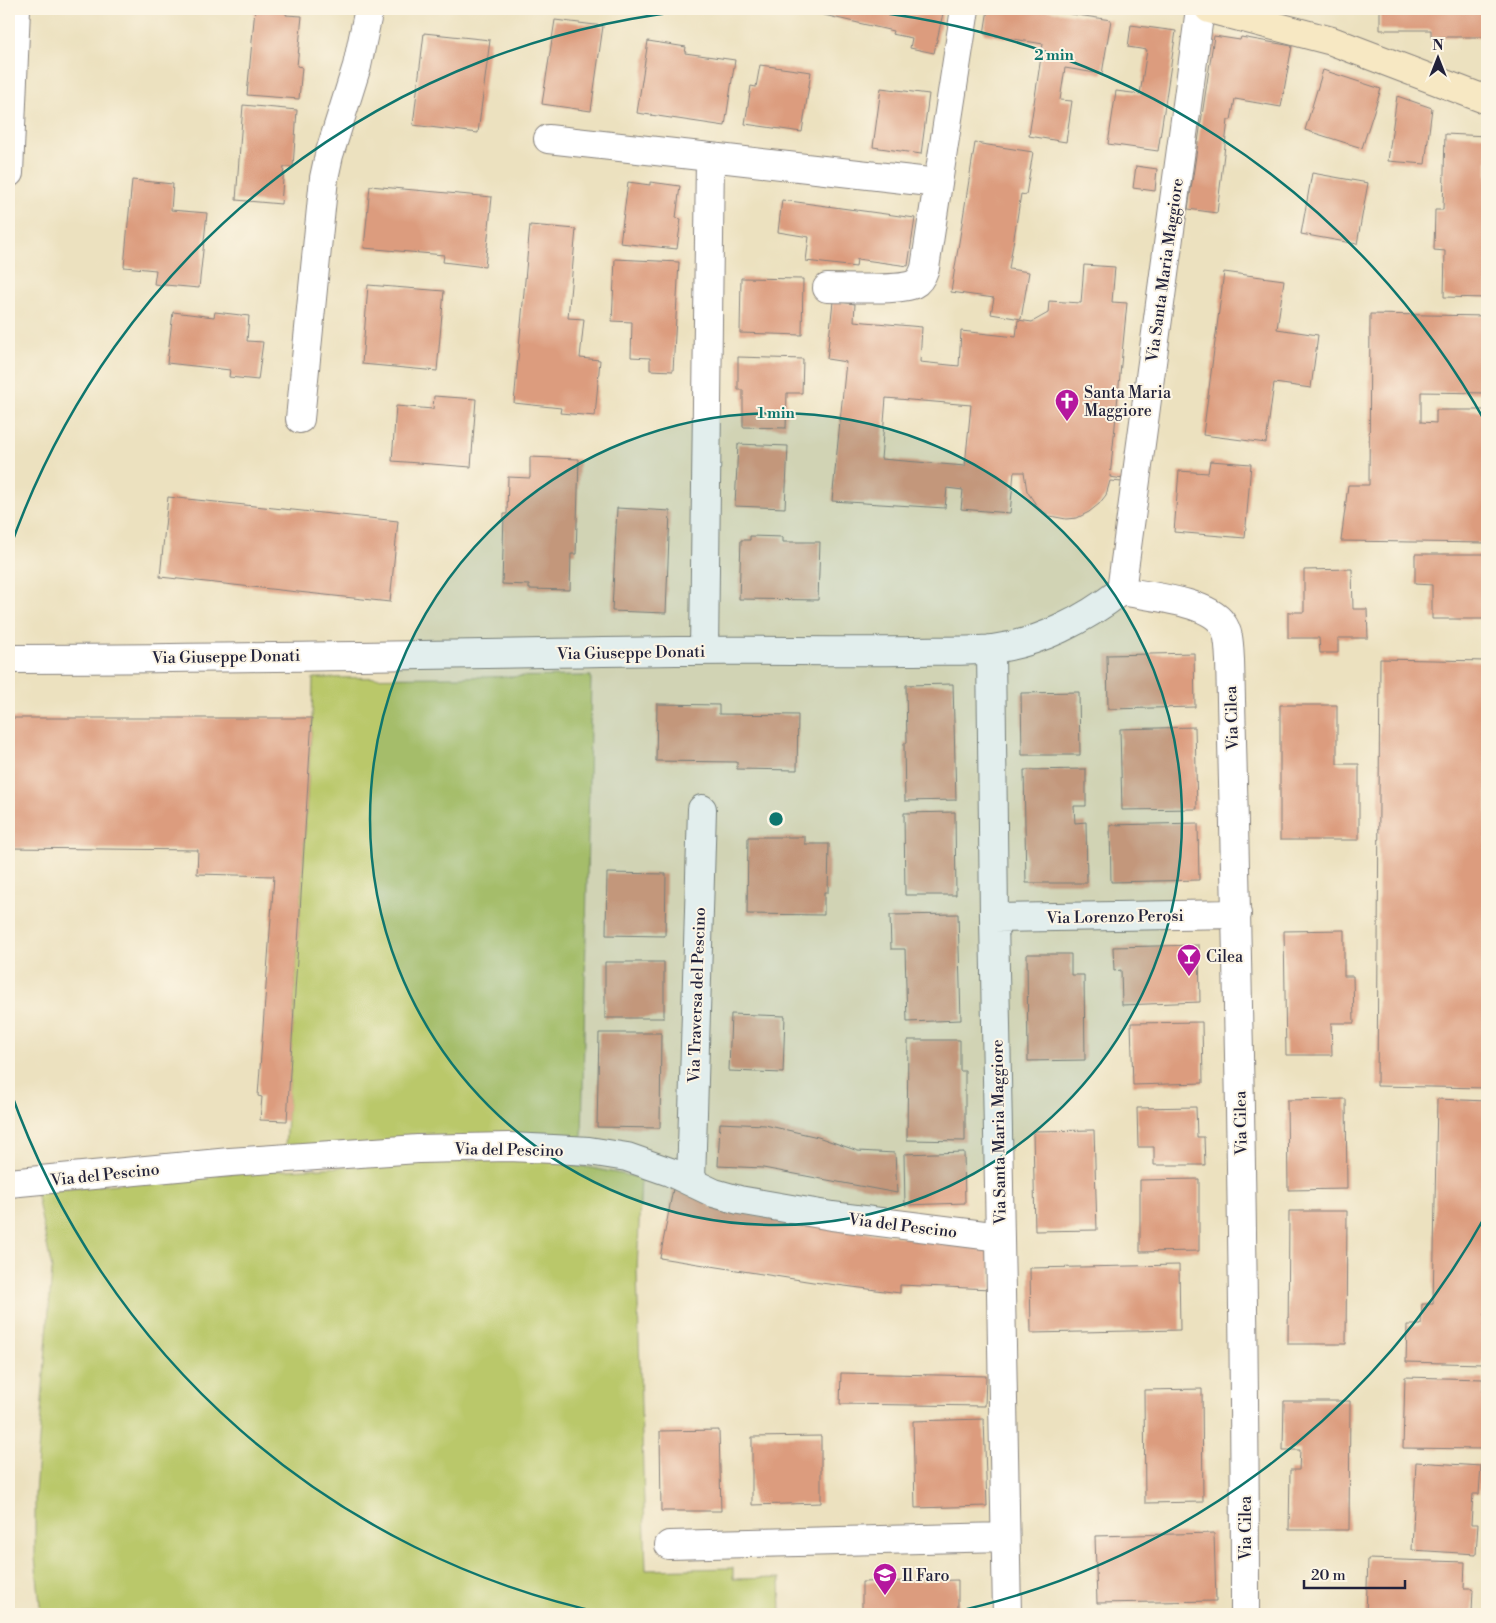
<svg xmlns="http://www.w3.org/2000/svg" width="1496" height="1623" font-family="'Libre Bodoni',serif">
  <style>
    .green { fill: #bac86a; stroke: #6e7552 }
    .building { fill: #dc9c7e; fill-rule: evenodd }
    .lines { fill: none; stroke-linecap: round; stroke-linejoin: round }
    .street-casing { stroke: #87827d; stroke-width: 30 }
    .secondary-casing { stroke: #87827d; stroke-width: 30 }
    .street { stroke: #fff; stroke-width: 28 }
    .secondary { stroke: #f7e8c3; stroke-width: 28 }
    .ring { fill: none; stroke: #0f766e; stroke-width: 2.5 }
    .labels { text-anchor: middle; stroke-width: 4; stroke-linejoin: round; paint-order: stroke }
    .street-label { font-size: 16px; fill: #22223b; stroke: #fcf5e5 }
    .poi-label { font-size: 16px; fill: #22223b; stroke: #fcf5e5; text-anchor: start }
    .centre { fill: #0f766e; stroke: #fcf5e5; stroke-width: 2.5 }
    .ring-label { font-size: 15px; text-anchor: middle; font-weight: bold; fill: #0f766e; stroke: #fcf5e5; stroke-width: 4; stroke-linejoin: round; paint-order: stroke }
  </style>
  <rect width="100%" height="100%" fill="#fcf5e5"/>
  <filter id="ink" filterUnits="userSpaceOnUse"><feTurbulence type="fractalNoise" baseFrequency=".02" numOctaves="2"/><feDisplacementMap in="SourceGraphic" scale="10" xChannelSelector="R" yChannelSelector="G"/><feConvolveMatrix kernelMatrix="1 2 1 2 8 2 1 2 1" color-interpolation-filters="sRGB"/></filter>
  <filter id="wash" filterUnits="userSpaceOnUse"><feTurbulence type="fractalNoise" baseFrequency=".0096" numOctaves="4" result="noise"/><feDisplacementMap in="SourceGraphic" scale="20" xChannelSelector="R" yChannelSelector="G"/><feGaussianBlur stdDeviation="1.12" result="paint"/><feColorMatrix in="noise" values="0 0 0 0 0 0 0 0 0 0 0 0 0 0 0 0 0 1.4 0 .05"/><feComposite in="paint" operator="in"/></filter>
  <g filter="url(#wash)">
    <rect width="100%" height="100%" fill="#ece1bf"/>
    <path class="green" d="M 591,676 L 582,1141 L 285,1148 L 312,718 L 313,678 Z
      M 520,1157 L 581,1166 L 641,1178 L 637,1271 L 646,1570 L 733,1568 L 733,1579 L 780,1578 L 781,1614 L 41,1614 L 35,1558 L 35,1493 L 52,1269 L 36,1192 L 217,1174 Z"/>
    <g id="blocks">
      <path class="building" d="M 255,9 L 287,9 L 286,15 L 302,16 L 297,66 L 302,67 L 299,99 L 247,95 Z
        M 798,9 L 944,9 L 934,53 L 910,48 L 912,38 L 892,34 L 893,31 Z
        M 988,9 L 1038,9 L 1111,20 L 1102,74 L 1065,68 L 1060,100 L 1072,101 L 1066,142 L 1029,136 L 1043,44 L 984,34 Z
        M 1380,9 L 1487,9 L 1487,37 L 1431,37 L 1431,30 L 1380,30 Z
        M 555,20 L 603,26 L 591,111 L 542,104 Z
        M 1131,25 L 1176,31 L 1158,151 L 1108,144 L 1116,91 L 1140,94 L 1147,50 L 1128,47 Z
        M 424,33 L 490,40 L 478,133 L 413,125 Z
        M 1214,36 L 1240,40 L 1241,37 L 1292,46 L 1281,107 L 1235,99 L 1231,120 L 1228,120 L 1217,213 L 1188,209 Z
        M 648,41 L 686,47 L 685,53 L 735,60 L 725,126 L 637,113 Z
        M 760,65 L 811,72 L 802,132 L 745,124 L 751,86 L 756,87 Z
        M 1323,70 L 1381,89 L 1362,148 L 1305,130 Z
        M 881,88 L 929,94 L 921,154 L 873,147 Z
        M 1397,96 L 1432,108 L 1425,164 L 1388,161 Z
        M 243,105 L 297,110 L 293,167 L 284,167 L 281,204 L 236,200 Z
        M 1445,134 L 1487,136 L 1487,298 L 1444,297 L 1445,251 L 1434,250 L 1435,210 L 1443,210 Z
        M 975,143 L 1033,152 L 1026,195 L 1021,194 L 1009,269 L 1029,272 L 1021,319 L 991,314 L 994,298 L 951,292 Z
        M 1136,166 L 1157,169 L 1155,191 L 1133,188 Z
        M 1312,173 L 1368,183 L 1357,244 L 1301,234 Z
        M 132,180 L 173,184 L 171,210 L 207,213 L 199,288 L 154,284 L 156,270 L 124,267 Z
        M 628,182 L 650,185 L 650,182 L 680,186 L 676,218 L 681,219 L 677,249 L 620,243 Z
        M 370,186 L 492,197 L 485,267 L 443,262 L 444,255 L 364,248 Z
        M 782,200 L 915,218 L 908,266 L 857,259 L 856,267 L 806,261 L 809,237 L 778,232 Z
        M 530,225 L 576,229 L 568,318 L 584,319 L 580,358 L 600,360 L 595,416 L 560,413 L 561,408 L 514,403 Z
        M 615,259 L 679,262 L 673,371 L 650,370 L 650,358 L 631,357 L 632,322 L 612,321 Z
        M 1084,265 L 1115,267 L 1112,302 L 1127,303 L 1110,477 L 1123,479 L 1123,482 L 1110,481 L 1106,495 L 1099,504 L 1089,512 L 1077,518 L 1066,519 L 1050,516 L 1038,508 L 1027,491 L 1024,472 L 1014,472 L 1010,513 L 961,509 L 963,490 L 947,488 L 945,508 L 832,501 L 846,362 L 827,359 L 833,301 L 855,304 L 854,321 L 922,327 L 920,362 L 959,366 L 961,331 L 1016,337 L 1018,320 L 1032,322 L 1048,313 L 1049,301 L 1081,303 ZM 886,398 L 971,405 L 965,466 L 881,459 Z
        M 1224,272 L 1284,280 L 1277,329 L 1318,335 L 1311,388 L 1274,383 L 1266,443 L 1203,435 Z
        M 741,278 L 803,279 L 802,335 L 740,333 Z
        M 368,285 L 444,291 L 437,371 L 362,364 Z
        M 173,312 L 214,317 L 215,312 L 249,316 L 247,341 L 263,342 L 258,380 L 229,377 L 230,370 L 167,363 Z
        M 1370,314 L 1487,316 L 1487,393 L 1421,392 L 1421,422 L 1436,423 L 1436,410 L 1487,410 L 1487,543 L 1341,541 L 1348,485 L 1369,485 Z
        M 738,357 L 803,359 L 802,393 L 787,393 L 786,428 L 743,427 L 743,390 L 738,390 Z
        M 434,396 L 476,399 L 471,467 L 392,461 L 396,406 L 433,409 Z
        M 738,444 L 788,446 L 785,508 L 735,506 Z
        M 530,457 L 579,459 L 576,554 L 571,554 L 570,590 L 529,589 L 529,585 L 502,584 L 504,514 L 507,514 L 508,477 L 530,478 Z
        M 1210,461 L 1251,464 L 1245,538 L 1174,532 L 1179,471 L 1208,473 Z
        M 168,497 L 398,521 L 390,602 L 160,577 Z
        M 617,508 L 670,511 L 666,613 L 612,611 Z
        M 750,536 L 783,537 L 783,542 L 820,542 L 818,600 L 739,599 L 741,540 L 750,540 Z
        M 1415,554 L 1487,554 L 1487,619 L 1432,619 L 1432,585 L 1415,584 Z
        M 1352,569 L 1353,609 L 1367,609 L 1368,638 L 1338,638 L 1338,653 L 1320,653 L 1319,638 L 1288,638 L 1288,612 L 1304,612 L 1304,570 Z
        M 1194,653 L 1195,707 L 1108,709 L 1107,655 Z
        M 1380,659 L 1487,661 L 1486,1002 L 1487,1002 L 1487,1088 L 1377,1086 Z
        M 953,684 L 956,800 L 905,801 L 904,743 L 907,743 L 906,685 Z
        M 1079,692 L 1080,755 L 1022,755 L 1021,693 Z
        M 657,704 L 719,705 L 719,714 L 798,715 L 797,770 L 737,769 L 737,762 L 656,761 Z
        M 1280,705 L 1337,705 L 1337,764 L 1359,764 L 1359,840 L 1280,840 Z
        M 9,718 L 312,718 L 287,1121 L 260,1120 L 262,1097 L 258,1096 L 274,876 L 197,874 L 198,850 L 9,848 Z
        M 1195,727 L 1197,809 L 1122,810 L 1120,729 Z
        M 1086,769 L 1086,806 L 1074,806 L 1075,823 L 1086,822 L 1087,883 L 1026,883 L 1024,770 Z
        M 955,812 L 956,895 L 905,895 L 904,813 Z
        M 1198,823 L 1199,880 L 1111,882 L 1110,825 Z
        M 748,837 L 805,837 L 805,844 L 829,844 L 828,892 L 824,892 L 824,915 L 747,914 Z
        M 607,873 L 666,874 L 665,936 L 606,935 Z
        M 958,914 L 961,1020 L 907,1022 L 905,949 L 891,949 L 890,915 Z
        M 1344,930 L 1344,976 L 1353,976 L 1354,1023 L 1331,1023 L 1332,1055 L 1286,1055 L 1284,931 Z
        M 1199,945 L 1200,1002 L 1122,1005 L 1121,970 L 1114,971 L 1113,947 Z
        M 1027,954 L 1071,954 L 1071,975 L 1084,975 L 1085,1060 L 1028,1061 Z
        M 605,962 L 664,962 L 664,1018 L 605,1018 Z
        M 731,1014 L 785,1016 L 783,1073 L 729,1071 Z
        M 1202,1022 L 1203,1083 L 1133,1085 L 1131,1023 Z
        M 599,1033 L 661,1033 L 660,1128 L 597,1127 Z
        M 908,1040 L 960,1040 L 960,1071 L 965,1071 L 965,1141 L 907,1140 Z
        M 1346,1099 L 1347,1189 L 1288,1190 L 1287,1100 Z
        M 1437,1099 L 1487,1101 L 1485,1247 L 1487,1247 L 1487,1305 L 1485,1305 L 1483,1364 L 1406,1362 L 1407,1325 L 1421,1325 L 1422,1304 L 1433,1304 Z
        M 1196,1107 L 1197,1137 L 1204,1137 L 1205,1165 L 1154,1165 L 1154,1147 L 1138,1147 L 1137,1108 Z
        M 720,1123 L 765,1125 L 818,1137 L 858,1151 L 895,1153 L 897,1193 L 763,1168 L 718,1166 Z
        M 1094,1130 L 1097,1230 L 1035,1231 L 1033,1131 Z
        M 964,1152 L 965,1203 L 905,1205 L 904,1154 Z
        M 1199,1179 L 1199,1251 L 1140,1252 L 1140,1180 Z
        M 673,1189 L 711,1203 L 710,1207 L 814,1226 L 990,1248 L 991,1289 L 900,1285 L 900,1293 L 813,1282 L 660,1258 Z
        M 1289,1211 L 1347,1211 L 1346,1344 L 1288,1344 Z
        M 1179,1265 L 1180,1330 L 1031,1333 L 1030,1268 Z
        M 841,1373 L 986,1376 L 985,1406 L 840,1404 Z
        M 1405,1377 L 1483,1379 L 1483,1449 L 1403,1448 Z
        M 1202,1389 L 1203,1502 L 1145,1503 L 1144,1390 Z
        M 1284,1401 L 1350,1401 L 1349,1530 L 1289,1530 L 1290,1470 L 1299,1470 L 1300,1450 L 1283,1450 Z
        M 984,1419 L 987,1506 L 915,1508 L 913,1421 Z
        M 719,1430 L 721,1511 L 661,1511 L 660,1431 Z
        M 821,1436 L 821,1503 L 752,1505 L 752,1437 Z
        M 1416,1462 L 1481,1466 L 1479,1494 L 1473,1494 L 1471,1524 L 1478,1524 L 1476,1554 L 1412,1550 Z
        M 1214,1533 L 1216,1601 L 1097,1603 L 1095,1536 Z
        M 1368,1559 L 1465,1562 L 1464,1588 L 1473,1588 L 1472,1614 L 1366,1614 Z
        M 958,1580 L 958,1614 L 862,1614 L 862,1582 Z"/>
    </g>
  </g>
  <g filter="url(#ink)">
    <use href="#blocks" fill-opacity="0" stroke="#87827d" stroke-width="1"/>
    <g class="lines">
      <defs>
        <path id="street" d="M 548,139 L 710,157
          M 9,173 L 16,9
          M 827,288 C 845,288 900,291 914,284 C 920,281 923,274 925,268 L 938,183
          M 300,419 L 324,178 L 329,155 L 357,66 L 369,9
          M 1121,591 L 1200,9
          M 991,649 L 994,918 L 1007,1614
          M 704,651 L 710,157 L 938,183 L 965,9
          M 9,659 C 231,659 454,654 676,651 C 754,650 831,652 908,651 C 936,650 966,652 993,649 C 1039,643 1084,620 1121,591 C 1146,596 1207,601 1222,623 C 1230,633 1229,648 1230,660 C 1238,978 1245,1296 1245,1614
          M 994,918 L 1237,914
          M 691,1181 L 702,809
          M 9,1183 L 230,1162 L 418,1149 L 509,1147 L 553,1149 L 589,1151 L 627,1157 L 670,1172 L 714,1193 L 739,1200 L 832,1216 L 1000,1237
          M 669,1545 L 1005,1537"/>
        <path id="secondary" d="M 1209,9 L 1332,41 L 1487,100"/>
      </defs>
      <use href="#street" class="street-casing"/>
      <use href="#secondary" class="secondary-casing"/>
      <use href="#street" class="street"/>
      <use href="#secondary" class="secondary"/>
    </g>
  </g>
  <circle cx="776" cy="819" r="406" fill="#0f766e" fill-opacity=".12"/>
  <g class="ring">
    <circle cx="776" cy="819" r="406"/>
    <path d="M1487 1213A813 813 0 0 1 945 1614M607 1614A813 813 0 0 1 10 1090M10 548A813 813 0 0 1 705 9M847 9A813 813 0 0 1 1487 425"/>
  </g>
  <defs>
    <symbol id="church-pin" viewBox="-11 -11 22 30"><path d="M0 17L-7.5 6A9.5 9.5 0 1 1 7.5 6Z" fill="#b5179e" stroke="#fcf5e5"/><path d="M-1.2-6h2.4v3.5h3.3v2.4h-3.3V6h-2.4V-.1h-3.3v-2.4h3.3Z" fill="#fff"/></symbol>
    <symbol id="bar-pin" viewBox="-11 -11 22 30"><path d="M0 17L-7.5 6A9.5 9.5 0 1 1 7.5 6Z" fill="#b5179e" stroke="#fcf5e5"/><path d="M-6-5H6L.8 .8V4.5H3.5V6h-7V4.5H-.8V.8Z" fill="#fff"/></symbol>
    <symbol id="school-pin" viewBox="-11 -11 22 30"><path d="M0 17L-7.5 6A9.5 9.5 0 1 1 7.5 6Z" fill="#b5179e" stroke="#fcf5e5"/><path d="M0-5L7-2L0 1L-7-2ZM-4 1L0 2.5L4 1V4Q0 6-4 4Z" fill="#fff"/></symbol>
  </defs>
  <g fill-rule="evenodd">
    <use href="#church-pin" x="1053" y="387" width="28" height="38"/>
    <use href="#bar-pin" x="1175" y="942" width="28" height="38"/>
    <use href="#school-pin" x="871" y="1561" width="28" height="38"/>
  </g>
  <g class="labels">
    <g class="street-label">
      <text transform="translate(1164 270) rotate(-82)" y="6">Via Santa Maria Maggiore</text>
      <text transform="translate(631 652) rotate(-1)" y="6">Via Giuseppe Donati</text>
      <text transform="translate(226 656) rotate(-1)" y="6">Via Giuseppe Donati</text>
      <text transform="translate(1231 718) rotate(-92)" y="6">Via Cilea</text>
      <text transform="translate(1115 916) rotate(-1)" y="6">Via Lorenzo Perosi</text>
      <text transform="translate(696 995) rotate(-88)" y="6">Via Traversa del Pescino</text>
      <text transform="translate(1240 1123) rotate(-91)" y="6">Via Cilea</text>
      <text transform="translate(998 1132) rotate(-91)" y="6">Via Santa Maria Maggiore</text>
      <text transform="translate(509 1149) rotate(1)" y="6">Via del Pescino</text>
      <text transform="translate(105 1174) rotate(-6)" y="6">Via del Pescino</text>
      <text transform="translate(903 1225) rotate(7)" y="6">Via del Pescino</text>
      <text transform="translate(1245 1528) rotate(-90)" y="6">Via Cilea</text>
    </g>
    <g class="poi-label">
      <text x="1084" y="398">Santa Maria<tspan x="1084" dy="18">Maggiore</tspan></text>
      <text x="1206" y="962">Cilea</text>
      <text x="902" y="1581">Il Faro</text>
    </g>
  </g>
  <circle cx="776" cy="819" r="8" class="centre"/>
  <g class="ring-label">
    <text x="1054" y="60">2 min</text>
    <text x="776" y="418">1 min</text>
  </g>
  <rect width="1496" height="1623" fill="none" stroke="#fcf5e5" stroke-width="30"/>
  <g transform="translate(1438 58)" stroke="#fcf5e5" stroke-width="4" paint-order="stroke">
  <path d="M0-4L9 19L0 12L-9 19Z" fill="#22223b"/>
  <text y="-8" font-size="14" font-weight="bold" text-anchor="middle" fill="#22223b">N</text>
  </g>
  <path d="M1304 1580v8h101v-8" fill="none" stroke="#22223b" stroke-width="2.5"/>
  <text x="1311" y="1580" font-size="15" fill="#22223b" stroke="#fcf5e5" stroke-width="4" paint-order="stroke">20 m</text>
</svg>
